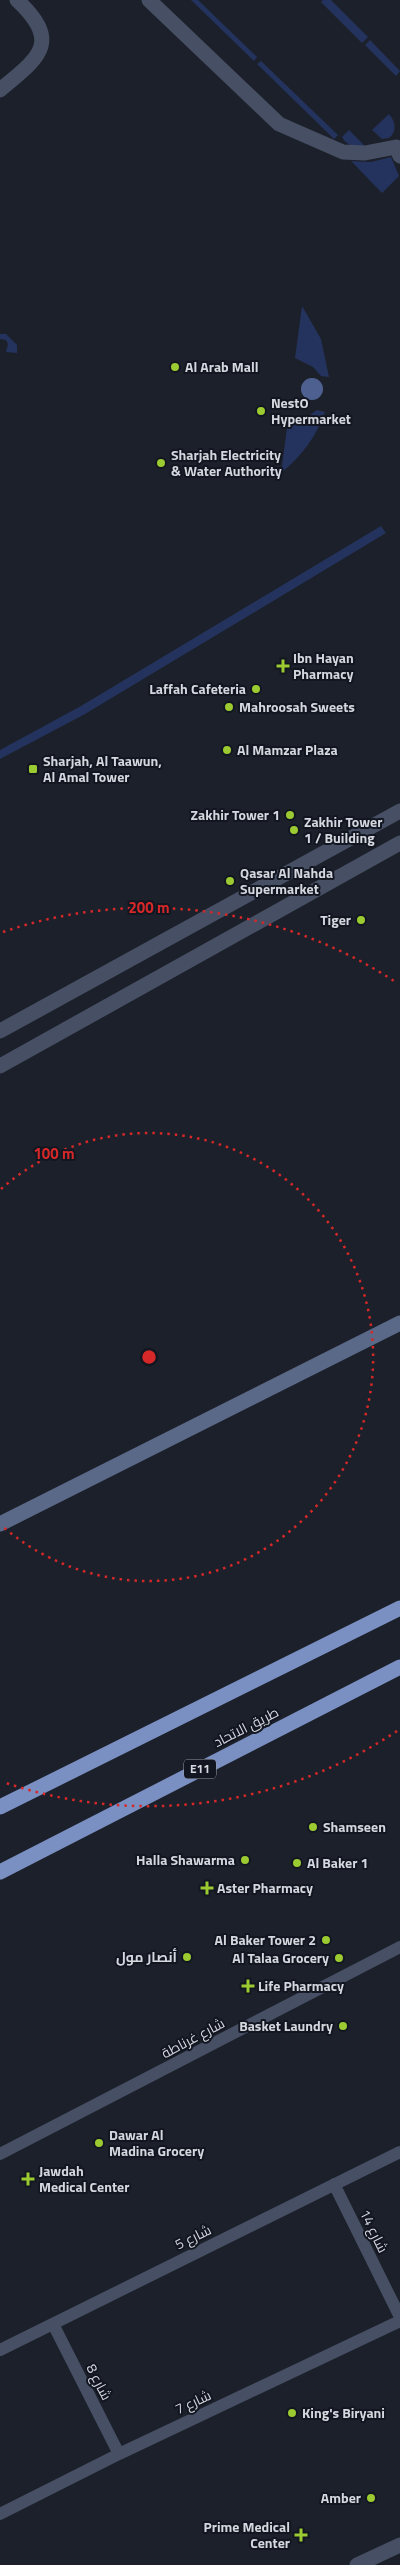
<svg xmlns="http://www.w3.org/2000/svg" width="400" height="2565" font-family="'Titillium Web',Cairo,sans-serif">
  <style>
    .green { fill: #24335d }
    .water { fill: #4d6090 }
    .lines { fill: none; stroke-linecap: round; stroke-linejoin: round }
    .minor { stroke: #464f63; stroke-width: 12 }
    .tertiary { stroke: #464f63; stroke-width: 15 }
    .secondary { stroke: #5b6989; stroke-width: 15 }
    .motorway { stroke: #7a8fc2; stroke-width: 15 }
    .ring { fill: none; stroke: #d62828; stroke-width: 2.5; stroke-dasharray: 2.5 5 }
    .poi-dot { fill: #9cca31; stroke: #121620; stroke-width: 2 }
    .labels { text-anchor: middle; stroke-width: 4; stroke-linejoin: round; paint-order: stroke }
    .shield { fill: #121620; stroke: #9a9da5; stroke-width: 1 }
    .shield-label { font-size: 12px; font-weight: bold; fill: #d4d7de }
    .poi-label { font-size: 14px; font-weight: bold; fill: #d4d7de; stroke: #121620; text-anchor: start }
    .street-label { font-size: 14px; fill: #d4d7de; stroke: #121620 }
    .centre { fill: #d62828; stroke: #121620; stroke-width: 2.5 }
    .ring-label { font-size: 15px; text-anchor: middle; font-weight: bold; fill: #d62828; stroke: #121620; stroke-width: 4; stroke-linejoin: round; paint-order: stroke }
  </style>
  <rect width="100%" height="100%" fill="#1c202a"/>
  <path class="green" d="M 191,0 L 198,0 L 257,57 L 254,61 Z
    M 323,0 L 331,0 L 368,37 L 362,43 L 321,2 Z
    M 370,40 L 400,71 L 396,76 L 365,45 Z
    M 261,61 L 338,135 L 334,139 L 257,64 Z
    M 389,114 C 395,121 398,131 389,138 L 382,139 L 372,130 Z
    M 349,130 L 363,144 L 364,146 C 354,146 348,147 342,137 Z
    M 391,157 L 399,176 L 382,193 L 351,161 L 371,162 Z
    M 302,306 L 321,339 L 329,377 L 321,376 L 313,367 L 295,358 Z
    M 0,334 L 6,334 L 17,345 L 17,353 L 6,352 L 8,344 L 6,340 L 0,339 Z
    M 317,410 L 325,412 C 316,437 302,456 281,473 L 288,421 L 307,417 Z
    M 381,526 L 386,533 L 85,714 L 0,759 L 0,750 L 81,706 Z"/>
  <path class="water" d="M301 389a11 11 0 1 1 22 0a11 11 0 1 1-22 0Z"/>
  <g class="lines">
    <path class="minor" d="M 0,2154 L 400,1947
      M 334,2184 L 400,2317
      M 53,2324 L 119,2454
      M 0,2350 L 400,2152
      M 0,2514 L 119,2454 L 400,2321"/>
    <path class="tertiary" d="M 149,0 L 279,124 L 343,152 L 365,153 L 396,147 L 400,156
      M 0,90 C 38,58 63,43 17,0
      M 0,1031 L 400,811
      M 0,1066 L 400,843
      M 357,2565 L 400,2545"/>
    <path class="secondary" d="M 0,1524 L 400,1323"/>
    <path class="motorway" d="M 0,1807 L 400,1608
      M 0,1872 L 400,1667"/>
  </g>
  <g class="ring">
    <path d="M1 1189A224 224 0 1 1 1 1525"/>
    <path d="M397 1731A449 449 0 0 1 3 1782M3 932A449 449 0 0 1 397 983"/>
  </g>
  <g class="poi-dot">
    <circle cx="175" cy="367" r="5"/>
    <circle cx="261" cy="411" r="5"/>
    <circle cx="161" cy="463" r="5"/>
    <path d="M280.5 658.5h5v5h5v5h-5v5h-5v-5h-5v-5h5z"/>
    <circle cx="256" cy="689" r="5"/>
    <circle cx="229" cy="707" r="5"/>
    <circle cx="227" cy="750" r="5"/>
    <rect x="28" y="764" width="10" height="10" rx="2.5"/>
    <circle cx="290" cy="815" r="5"/>
    <circle cx="294" cy="830" r="5"/>
    <circle cx="230" cy="881" r="5"/>
    <circle cx="361" cy="920" r="5"/>
    <circle cx="313" cy="1827" r="5"/>
    <circle cx="245" cy="1860" r="5"/>
    <circle cx="297" cy="1863" r="5"/>
    <path d="M204.5 1880.5h5v5h5v5h-5v5h-5v-5h-5v-5h5z"/>
    <circle cx="326" cy="1940" r="5"/>
    <circle cx="187" cy="1957" r="5"/>
    <circle cx="339" cy="1958" r="5"/>
    <path d="M245.5 1978.5h5v5h5v5h-5v5h-5v-5h-5v-5h5z"/>
    <circle cx="343" cy="2026" r="5"/>
    <circle cx="99" cy="2143" r="5"/>
    <path d="M25.5 2171.5h5v5h5v5h-5v5h-5v-5h-5v-5h5z"/>
    <circle cx="292" cy="2413" r="5"/>
    <circle cx="371" cy="2498" r="5"/>
    <path d="M298.5 2527.5h5v5h5v5h-5v5h-5v-5h-5v-5h5z"/>
  </g>
  <g class="labels">
    <rect class="shield" x="184" y="1759.5" width="32" height="19" rx="4"/>
    <g class="shield-label">
      <text x="200" y="1773">E11</text>
    </g>
    <g class="poi-label">
      <text x="185" y="372">Al Arab Mall</text>
      <text x="271" y="408">NestO<tspan x="271" dy="16">Hypermarket</tspan></text>
      <text x="171" y="460">Sharjah Electricity<tspan x="171" dy="16">&amp; Water Authority</tspan></text>
      <text x="293" y="663">Ibn Hayan<tspan x="293" dy="16">Pharmacy</tspan></text>
      <text x="246" y="694" text-anchor="end">Laffah Cafeteria</text>
      <text x="239" y="712">Mahroosah Sweets</text>
      <text x="237" y="755">Al Mamzar Plaza</text>
      <text x="43" y="766">Sharjah, Al Taawun,<tspan x="43" dy="16">Al Amal Tower</tspan></text>
      <text x="280" y="820" text-anchor="end">Zakhir Tower 1</text>
      <text x="304" y="827">Zakhir Tower<tspan x="304" dy="16">1 / Building</tspan></text>
      <text x="240" y="878">Qasar Al Nahda<tspan x="240" dy="16">Supermarket</tspan></text>
      <text x="351" y="925" text-anchor="end">Tiger</text>
      <text x="323" y="1832">Shamseen</text>
      <text x="235" y="1865" text-anchor="end">Halla Shawarma</text>
      <text x="307" y="1868">Al Baker 1</text>
      <text x="217" y="1893">Aster Pharmacy</text>
      <text x="316" y="1945" text-anchor="end">Al Baker Tower 2</text>
      <text x="177" y="1962" text-anchor="end">أنصار مول</text>
      <text x="329" y="1963" text-anchor="end">Al Talaa Grocery</text>
      <text x="258" y="1991">Life Pharmacy</text>
      <text x="333" y="2031" text-anchor="end">Basket Laundry</text>
      <text x="109" y="2140">Dawar Al<tspan x="109" dy="16">Madina Grocery</tspan></text>
      <text x="39" y="2176">Jawdah<tspan x="39" dy="16">Medical Center</tspan></text>
      <text x="302" y="2418">King's Biryani</text>
      <text x="361" y="2503" text-anchor="end">Amber</text>
      <text x="290" y="2532" text-anchor="end">Prime Medical<tspan x="290" dy="16">Center</tspan></text>
    </g>
    <g class="street-label">
      <text transform="translate(246 1727) rotate(-27)" y="5">طريق الاتحاد</text>
      <text transform="translate(193 2038) rotate(-28)" y="5">شارع غرناطة</text>
      <text transform="translate(374 2231) rotate(64)" y="5">شارع 14</text>
      <text transform="translate(193 2237) rotate(-26)" y="5">شارع 5</text>
      <text transform="translate(99 2382) rotate(63)" y="5">شارع 8</text>
      <text transform="translate(193 2402) rotate(-25)" y="5">شارع 7</text>
    </g>
  </g>
  <circle cx="149" cy="1357" r="8" class="centre"/>
  <g class="ring-label">
    <text x="149" y="913">200 m</text>
    <text x="54" y="1159">100 m</text>
  </g>
</svg>
